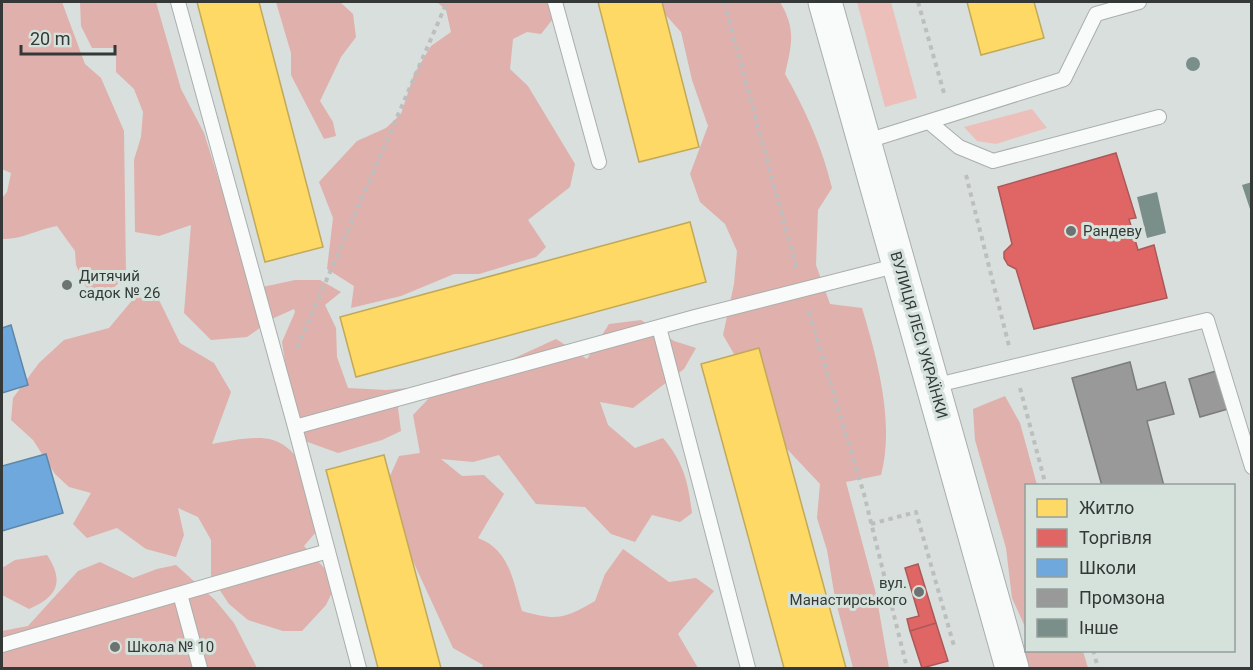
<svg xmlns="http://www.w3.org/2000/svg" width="1253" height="670" font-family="Roboto,sans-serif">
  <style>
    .green { fill: #edbfbb }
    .forest { fill: #dfb0ac }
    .homes { fill: #ffd966; stroke: #c2a958; stroke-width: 1.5 }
    .shops { fill: #e06666; stroke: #ac5858; stroke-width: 1.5 }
    .schools { fill: #6fa8dc; stroke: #5d87aa; stroke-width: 1.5 }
    .industry { fill: #999; stroke: #7b7c7c; stroke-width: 1.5 }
    .building { fill: #7b8f8a }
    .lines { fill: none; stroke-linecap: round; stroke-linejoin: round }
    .service-casing { stroke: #a9afac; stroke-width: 16 }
    .secondary-casing { stroke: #a9afac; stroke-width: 35 }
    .path { stroke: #bdbfbe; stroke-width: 4; stroke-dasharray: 4.5 4.5; stroke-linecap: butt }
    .service { stroke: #f9fafa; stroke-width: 14 }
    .secondary { stroke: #f9fafa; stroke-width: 33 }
    .poi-dot { fill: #6d7371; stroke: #d5e2dc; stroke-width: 2 }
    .labels { text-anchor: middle; stroke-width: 6; stroke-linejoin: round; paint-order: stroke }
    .poi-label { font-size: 15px; fill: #343937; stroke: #d5e2dc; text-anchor: start }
    .street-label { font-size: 15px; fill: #343937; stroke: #d5e2dc }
  </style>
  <rect width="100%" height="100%" fill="#d8dfdc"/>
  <path class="green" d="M 857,2 L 891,2 L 917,98 L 885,107 Z
    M 1032,109 L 1047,128 L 996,144 L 977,141 L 964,127 Z"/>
  <path class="forest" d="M 2,2 L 62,2 L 85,64 L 101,78 L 124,131 L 126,276 L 105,296 L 86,287 L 76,265 L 75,251 L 57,226 C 38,229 21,240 2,239 L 2,198 L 7,192 L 11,173 L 2,169 Z
    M 80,2 L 156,2 L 181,89 L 204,133 L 225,200 L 251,240 L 258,288 L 295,280 L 320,280 L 341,292 L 325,305 L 336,328 L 337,357 L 348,388 L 386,390 L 409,388 L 398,408 L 401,431 L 382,440 L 338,453 L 305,441 L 278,396 L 287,374 L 282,342 L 295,312 L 294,309 L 274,318 L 247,337 L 211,340 L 184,313 L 191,225 L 159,236 L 135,232 L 134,160 L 141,137 L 143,112 L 134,89 L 116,72 L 116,48 L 92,48 L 81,26 Z
    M 276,2 L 340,2 L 353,14 L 356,37 L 341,57 L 320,101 L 333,122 L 336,136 L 324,139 L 291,75 L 291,53 Z
    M 437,2 L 563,2 L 564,5 L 541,34 L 527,32 L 513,39 L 510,69 L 528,86 L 575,164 L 570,187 L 528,220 L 546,247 L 536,257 L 479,274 L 454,274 L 401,296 L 351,308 L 354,286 L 327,269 L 333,218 L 319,182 L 357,141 L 386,128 L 401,114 L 414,74 L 431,46 L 451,32 L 446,10 Z
    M 654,2 L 780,2 C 796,29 792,44 785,74 C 806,111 822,147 832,188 L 818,210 L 816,265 L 830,304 L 862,308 C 877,358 895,423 881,475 L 846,482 L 876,594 L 889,668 L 853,668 L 835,598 L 827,550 L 817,518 L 820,484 L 773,434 L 751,383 L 723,335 L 734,284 L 737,251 L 725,224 L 700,202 L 690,174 L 708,126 L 692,80 L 681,32 Z
    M 135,297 L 158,298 L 180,343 L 214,363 L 231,392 L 212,444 C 230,441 255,435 273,440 C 307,451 313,496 321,526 L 304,546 L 337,582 L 326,605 L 302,631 L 283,631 L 248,620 L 229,604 L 211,577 L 211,540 L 198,517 L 178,508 L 184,535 L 176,557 L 146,549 L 117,528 L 87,538 L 73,524 L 91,493 L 69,487 L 55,474 L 33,440 L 11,420 L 13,398 L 39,363 L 64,340 L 109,328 Z
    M 641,320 L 674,341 L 696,348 L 684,369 L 633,408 L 600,402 L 608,425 L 635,448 L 663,438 C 684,463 688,482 692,513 L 680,522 L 652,515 L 635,542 L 611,534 L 585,507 L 536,504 L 499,455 L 473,462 L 441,459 L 462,476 L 484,475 L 504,494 L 478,538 C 510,550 513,581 522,611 C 556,621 565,619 595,601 L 605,574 L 623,549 L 669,582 L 696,578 L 714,591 L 678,634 L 698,668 L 482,668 L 483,665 L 453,648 L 395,522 L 385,487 L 399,456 L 420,453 L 413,415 L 451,375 L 506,362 L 556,339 L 587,359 L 609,324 Z
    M 1005,396 L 1020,423 L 1037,485 L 1026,486 L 1026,629 L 1012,598 L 1006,548 L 975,440 L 973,409 Z
    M 47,555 C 65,582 57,597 29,609 L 2,595 L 2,568 L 15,560 Z
    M 100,562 L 133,578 L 157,569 L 176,565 L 215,600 L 234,623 L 257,668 L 2,668 L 2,631 L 28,626 L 78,571 Z
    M 1026,641 L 1026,650 L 1083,651 L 1088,668 L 1026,668 L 1022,659 Z"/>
  <path class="homes" d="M 197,2 L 259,2 L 323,247 L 265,262 Z
    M 598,2 L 662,2 L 699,147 L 639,162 Z
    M 967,2 L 1034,2 L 1044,38 L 981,55 Z
    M 690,222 L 706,282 L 356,377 L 340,317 Z
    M 759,348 L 846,668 L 784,668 L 701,364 Z
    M 384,455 L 441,668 L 378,668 L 326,470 Z"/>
  <path class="shops" d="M 1116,153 L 1136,218 L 1129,219 L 1138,250 L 1154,245 L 1167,298 L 1034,329 L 1016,269 L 1008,265 L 1004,258 L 1004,252 L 1012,244 L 998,187 Z
    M 918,564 L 936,623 L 910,631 L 907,619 L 919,616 L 905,568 Z
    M 936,623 L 948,661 L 922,668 L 910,631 Z"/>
  <path class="schools" d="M 11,325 L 28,385 L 2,393 L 2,328 Z
    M 46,454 L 63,513 L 2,531 L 2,466 Z"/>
  <path class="industry" d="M 1130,362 L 1137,390 L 1165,382 L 1174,414 L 1147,421 L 1164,486 L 1102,486 L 1072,378 Z
    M 1216,371 L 1228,409 L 1200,417 L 1189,379 Z"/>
  <path class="building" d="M1186 64a7 7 0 1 1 14 0a7 7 0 1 1-14 0Z
    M 1252,182 L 1252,212 L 1251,212 L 1242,185 Z
    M 1157,192 L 1166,233 L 1147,238 L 1137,197 Z"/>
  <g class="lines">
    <defs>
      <path id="service" d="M 178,2 L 295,427
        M 555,2 L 599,162
        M 929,122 L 959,147 L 993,161 L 1159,117
        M 864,142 L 1064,79 L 1096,14 L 1139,2
        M 659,327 L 748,668
        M 933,386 L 1207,320 L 1252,467
        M 180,594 L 200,668
        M 2,645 L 328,551
        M 359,668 L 295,427 L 695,317 L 899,265"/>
      <path id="secondary" d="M 825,2 L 1012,668"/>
    </defs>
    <use href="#service" class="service-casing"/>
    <use href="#secondary" class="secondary-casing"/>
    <path class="path" d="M 724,2 L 797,270
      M 918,2 L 944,93
      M 966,175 L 1009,346
      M 809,312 L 864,494 L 907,668
      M 297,348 L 447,2
      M 1020,388 L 1046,486
      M 871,524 L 916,512 L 954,646
      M 1093,650 L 1098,668"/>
    <use href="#service" class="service"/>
    <use href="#secondary" class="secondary"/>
  </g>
  <g class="poi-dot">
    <circle cx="1071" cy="231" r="6"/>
    <circle cx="67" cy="285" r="6"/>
    <circle cx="919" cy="592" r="6"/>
    <circle cx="115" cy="647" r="6"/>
  </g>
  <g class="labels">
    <g class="poi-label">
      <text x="1083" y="236">Рандеву</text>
      <text x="79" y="281">Дитячий<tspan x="79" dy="17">садок № 26</tspan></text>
      <text x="907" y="588" text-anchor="end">вул.<tspan x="907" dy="17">Манастирського</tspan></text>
      <text x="127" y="652">Школа № 10</text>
    </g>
    <g class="street-label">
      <text transform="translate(919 335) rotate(74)" y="5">ВУЛИЦЯ ЛЕСІ УКРАЇНКИ</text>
    </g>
  </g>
  <rect width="1253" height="670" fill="none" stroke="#343937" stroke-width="6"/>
  <rect x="1025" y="484" width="210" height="168" fill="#d5e2dc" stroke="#959e9a" stroke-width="1.5"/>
  <rect x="1037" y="499" width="30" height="18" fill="#ffd966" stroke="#959e9a" stroke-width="1.5"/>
  <text x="1079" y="514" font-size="18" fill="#343937">Житло</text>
  <rect x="1037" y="529" width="30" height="18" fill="#e06666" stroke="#959e9a" stroke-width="1.5"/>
  <text x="1079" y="544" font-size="18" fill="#343937">Торгівля</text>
  <rect x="1037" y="559" width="30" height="18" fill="#6fa8dc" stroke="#959e9a" stroke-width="1.5"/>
  <text x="1079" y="574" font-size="18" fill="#343937">Школи</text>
  <rect x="1037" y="589" width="30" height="18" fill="#999999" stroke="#959e9a" stroke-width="1.5"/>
  <text x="1079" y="604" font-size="18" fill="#343937">Промзона</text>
  <rect x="1037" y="619" width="30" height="18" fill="#7b8f8a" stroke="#959e9a" stroke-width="1.5"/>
  <text x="1079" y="634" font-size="18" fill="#343937">Інше</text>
  <path d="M21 45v9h94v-9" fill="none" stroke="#343937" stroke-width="3"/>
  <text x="30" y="45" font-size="18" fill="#343937" stroke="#d5e2dc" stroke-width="4.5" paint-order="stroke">20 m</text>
</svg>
